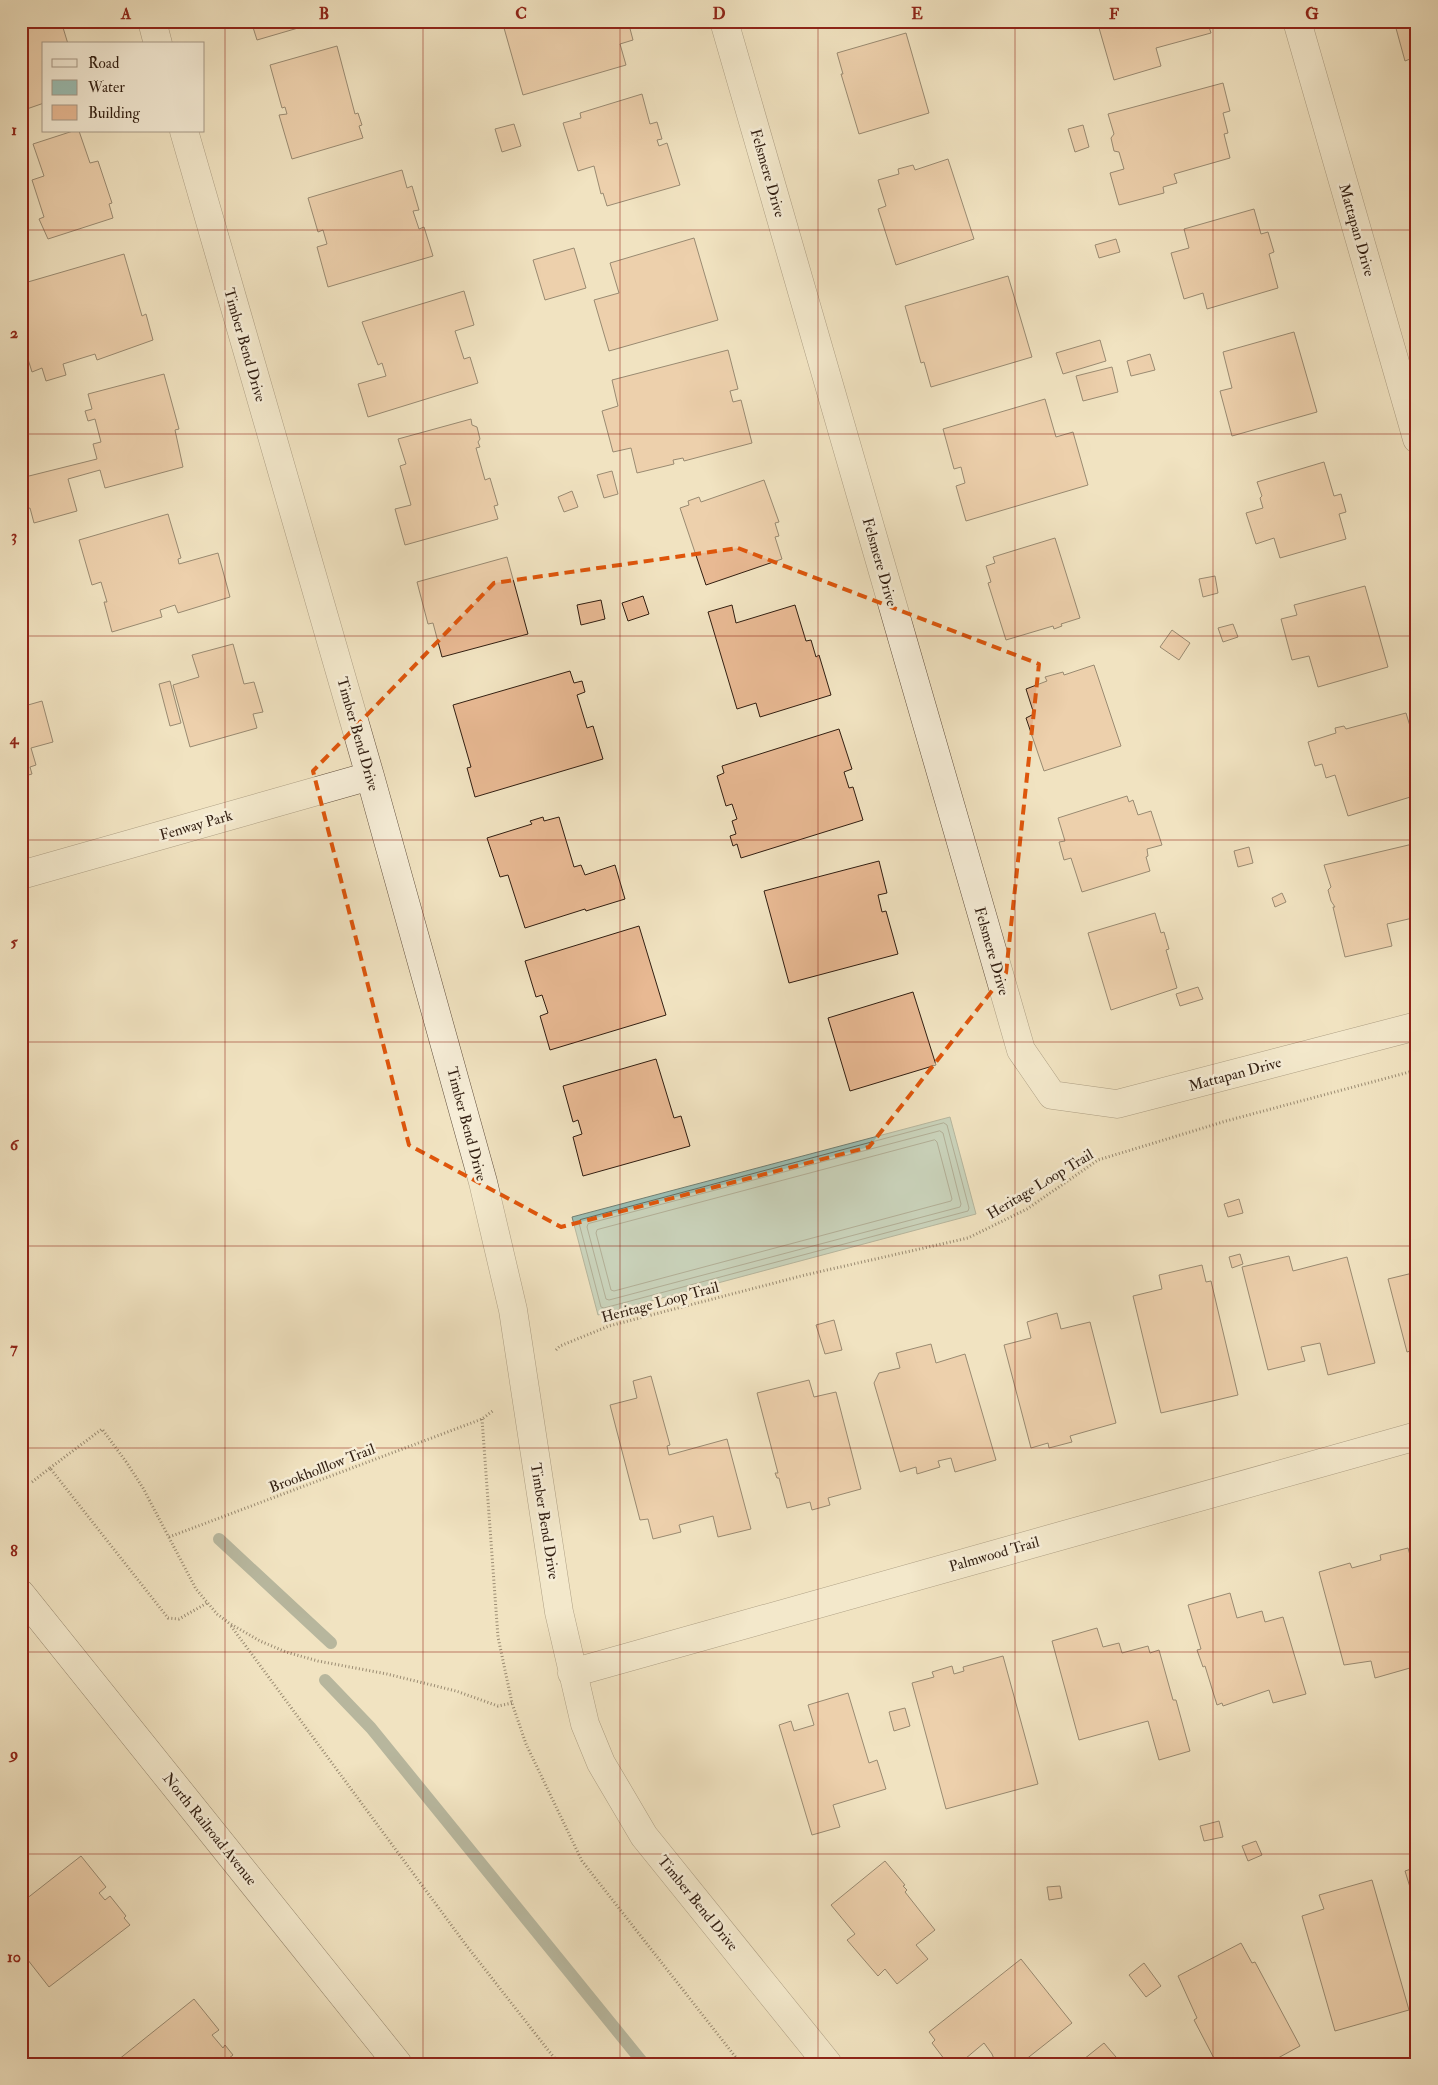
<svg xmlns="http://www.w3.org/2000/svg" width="1438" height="2085" font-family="'IM FELL Double Pica',serif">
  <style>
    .water { fill: #9bbeb3; stroke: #717e72 }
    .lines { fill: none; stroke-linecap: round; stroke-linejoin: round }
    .shore { stroke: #666e62; stroke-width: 1 }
    .stream { stroke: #717e72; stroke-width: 12 }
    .building { fill: #e8b993; stroke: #311e11 }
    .street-casing { stroke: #614f3d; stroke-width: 29 }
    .secondary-casing { stroke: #311e11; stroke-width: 29 }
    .path { stroke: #311e11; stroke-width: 3; stroke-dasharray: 1 2.5; stroke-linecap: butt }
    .street { stroke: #f6edd7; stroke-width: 28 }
    .secondary { stroke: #f6edd7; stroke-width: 28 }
    .marked { fill: none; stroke: #df560c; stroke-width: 4; stroke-dasharray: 10 6; stroke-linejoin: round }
    .grid { fill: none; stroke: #8f2418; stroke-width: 1; stroke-opacity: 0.55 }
    .labels { text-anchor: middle; stroke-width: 5; stroke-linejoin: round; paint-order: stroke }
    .street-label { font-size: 15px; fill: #311e11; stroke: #f6edd7 }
    .neatline { fill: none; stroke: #8f2418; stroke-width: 2 }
    .grid-label { font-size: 16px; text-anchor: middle; font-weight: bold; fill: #8f2418 }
  </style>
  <rect width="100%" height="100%" fill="#f1e3c1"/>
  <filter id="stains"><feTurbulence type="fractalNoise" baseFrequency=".004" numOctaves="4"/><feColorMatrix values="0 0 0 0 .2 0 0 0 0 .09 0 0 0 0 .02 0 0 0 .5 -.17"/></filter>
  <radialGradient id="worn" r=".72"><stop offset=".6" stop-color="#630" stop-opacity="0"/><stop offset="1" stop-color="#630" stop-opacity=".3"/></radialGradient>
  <path class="water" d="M 950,1117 L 976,1214 L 598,1315 L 572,1217 Z"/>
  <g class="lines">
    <path class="shore" d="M 944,1123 L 947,1125 L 969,1208 L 968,1211 L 604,1308 L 601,1307 L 579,1223 L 580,1220 Z
      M 940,1131 L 943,1133 L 961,1204 L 960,1207 L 609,1300 L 606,1299 L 587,1227 L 588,1224 Z
      M 935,1140 L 937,1142 L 952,1199 L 951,1201 L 614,1291 L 611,1290 L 596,1233 L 597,1230 Z"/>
    <path class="stream" d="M 219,1539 L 331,1643
      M 325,1680 L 371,1728 L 644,2064"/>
  </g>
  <path class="building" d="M 21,21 L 61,21 L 68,44 L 44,44 L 44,103 L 21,111 Z
    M 251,21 L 322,21 L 257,40 Z
    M 628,21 L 633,40 L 620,44 L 626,65 L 523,95 L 504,28 L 524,21 Z
    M 1097,21 L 1207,21 L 1211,33 L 1156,48 L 1161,66 L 1114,80 Z
    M 1394,21 L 1417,21 L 1417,83 L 1410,59 L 1405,61 Z
    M 906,33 L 929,113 L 859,134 L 841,74 L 843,74 L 837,53 Z
    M 337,46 L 355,114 L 358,113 L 362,125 L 359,126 L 363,138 L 292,159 L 279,115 L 287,114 L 285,107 L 282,108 L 270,65 Z
    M 1223,83 L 1230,111 L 1223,113 L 1228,133 L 1224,134 L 1230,158 L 1174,174 L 1177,183 L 1163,187 L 1164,193 L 1119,205 L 1110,173 L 1124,169 L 1119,152 L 1114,151 L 1111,138 L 1114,134 L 1108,114 Z
    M 642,94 L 650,124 L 657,122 L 662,139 L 657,140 L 659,146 L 667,143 L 680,185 L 607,206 L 603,193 L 601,194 L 594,166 L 578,171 L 563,123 L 581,118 L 580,113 Z
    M 514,124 L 521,146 L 502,152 L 495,129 Z
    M 1083,125 L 1089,147 L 1075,152 L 1068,129 Z
    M 73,131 L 79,131 L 90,163 L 98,161 L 112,203 L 109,204 L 113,218 L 48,239 L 39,219 L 44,217 L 32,180 L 44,176 L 33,144 Z
    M 948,159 L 974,239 L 896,265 L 878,209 L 886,206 L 878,180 L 899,174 L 898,169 L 913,165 L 915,170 Z
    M 402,170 L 407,188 L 412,186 L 419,210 L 413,211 L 419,229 L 424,227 L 433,256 L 328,287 L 317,247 L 327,244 L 323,230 L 318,232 L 308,198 Z
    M 1254,209 L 1261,234 L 1268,232 L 1274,252 L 1269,254 L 1278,288 L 1207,309 L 1203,293 L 1184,299 L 1171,253 L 1189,248 L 1184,229 Z
    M 694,238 L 718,320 L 609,351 L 594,300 L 619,293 L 610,263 Z
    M 1116,239 L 1120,252 L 1099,258 L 1095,245 Z
    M 574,248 L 586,288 L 545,300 L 533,260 Z
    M 124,254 L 142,316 L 146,314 L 153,340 L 97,360 L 95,354 L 63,364 L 66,375 L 46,381 L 42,368 L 32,372 L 21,337 L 21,284 Z
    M 1008,276 L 1032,357 L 931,387 L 924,362 L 921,363 L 905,306 Z
    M 464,291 L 474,325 L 455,331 L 464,359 L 470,357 L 478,383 L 368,417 L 358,384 L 386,376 L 382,363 L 378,365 L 362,322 Z
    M 1294,332 L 1317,412 L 1232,436 L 1220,391 L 1232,388 L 1223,352 Z
    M 1100,340 L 1106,361 L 1063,374 L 1056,353 Z
    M 728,350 L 738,389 L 730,391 L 733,402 L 741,400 L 752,443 L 684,461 L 683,458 L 673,460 L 674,464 L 637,473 L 631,448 L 613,452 L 602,411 L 618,406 L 612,380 Z
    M 1150,354 L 1155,370 L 1131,376 L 1127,361 Z
    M 1112,367 L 1118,392 L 1083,401 L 1076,376 Z
    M 164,374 L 179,429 L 175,430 L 183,467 L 105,488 L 100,470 L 68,479 L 77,511 L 34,523 L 30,508 L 21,510 L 21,489 L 24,488 L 21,478 L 97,459 L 93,444 L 101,442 L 95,419 L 88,421 L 85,411 L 92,409 L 88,394 Z
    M 1045,399 L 1056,437 L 1073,432 L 1088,485 L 966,521 L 956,486 L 965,483 L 961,467 L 954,469 L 943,429 Z
    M 471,419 L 472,425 L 477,427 L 480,439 L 478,442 L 480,447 L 476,448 L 485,480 L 490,478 L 498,505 L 494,506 L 498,519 L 405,545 L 395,509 L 411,505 L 400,466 L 406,464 L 398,439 Z
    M 1324,462 L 1334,496 L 1341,494 L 1346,512 L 1339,514 L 1346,539 L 1280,558 L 1274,538 L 1256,544 L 1246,513 L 1263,508 L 1260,498 L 1262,496 L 1257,482 Z
    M 612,471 L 618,494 L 604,498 L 597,475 Z
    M 764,480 L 779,522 L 775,523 L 779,536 L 775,537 L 782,559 L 706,585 L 680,508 L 689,505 L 688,501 L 699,497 L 701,502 Z
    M 572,491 L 578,507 L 564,512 L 558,497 Z
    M 168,514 L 181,558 L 178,559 L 179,564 L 218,553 L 230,597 L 178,613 L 175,605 L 160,610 L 162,617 L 112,632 L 104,602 L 107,602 L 101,582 L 92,585 L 79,540 Z
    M 1055,538 L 1080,618 L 1061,624 L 1062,626 L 1054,629 L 1053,626 L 1006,640 L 988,583 L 991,582 L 986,566 L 995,563 L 993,557 Z
    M 507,557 L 528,634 L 442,657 L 433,623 L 428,624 L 417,582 Z
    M 1215,576 L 1218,593 L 1203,597 L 1199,579 Z
    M 1365,586 L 1388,667 L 1318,687 L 1309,656 L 1292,660 L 1281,619 L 1297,615 L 1294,605 Z
    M 643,596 L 649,614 L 628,621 L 622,603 Z
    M 601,600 L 605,619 L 581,625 L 577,605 Z
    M 732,605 L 736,623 L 795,605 L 806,641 L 811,640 L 816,657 L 819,655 L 831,695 L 760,717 L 756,703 L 737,709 L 708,612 Z
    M 1233,624 L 1238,637 L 1223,642 L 1218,628 Z
    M 1172,630 L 1190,643 L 1179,660 L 1160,647 Z
    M 233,644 L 244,684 L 254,682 L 263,712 L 253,714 L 257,728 L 190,747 L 173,685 L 199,677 L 192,655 Z
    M 1094,665 L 1121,746 L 1044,771 L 1026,718 L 1034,714 L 1026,689 L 1047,681 L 1045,677 L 1063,672 L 1064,675 Z
    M 570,671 L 574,683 L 582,681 L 585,692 L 577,695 L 587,728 L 593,726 L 603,759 L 475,797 L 467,768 L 471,767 L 453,705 Z
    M 21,681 L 28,705 L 42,701 L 53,742 L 31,748 L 36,765 L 30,767 L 32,774 L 21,777 Z
    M 170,681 L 181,723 L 170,726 L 159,684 Z
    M 1406,713 L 1417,749 L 1417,762 L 1412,764 L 1417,778 L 1417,795 L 1348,816 L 1335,775 L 1326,778 L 1322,764 L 1315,766 L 1308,742 L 1336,733 L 1335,728 L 1344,726 L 1346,729 Z
    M 839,729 L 852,769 L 844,772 L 849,788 L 853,787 L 863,820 L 741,858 L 737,844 L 733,846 L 730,836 L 736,834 L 732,821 L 737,819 L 732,804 L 726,806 L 717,776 L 724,773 L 722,766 Z
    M 1127,796 L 1129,802 L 1133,800 L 1138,815 L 1151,811 L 1162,845 L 1147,849 L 1148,856 L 1146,857 L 1150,871 L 1082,892 L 1071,858 L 1064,860 L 1059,842 L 1065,841 L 1058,818 Z
    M 543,817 L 544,821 L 559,817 L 574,867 L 581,865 L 585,875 L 615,865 L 625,899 L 586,911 L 585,909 L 525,928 L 508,875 L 500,877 L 487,838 L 532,824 L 530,821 Z
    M 1417,843 L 1417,917 L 1387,924 L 1392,946 L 1345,957 L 1333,907 L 1335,907 L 1331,901 L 1328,890 L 1331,887 L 1324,865 Z
    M 1249,847 L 1253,863 L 1238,867 L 1234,851 Z
    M 879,861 L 887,893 L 878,895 L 882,912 L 886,911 L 898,954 L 789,983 L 764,891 Z
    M 1282,893 L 1286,902 L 1275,907 L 1272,898 Z
    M 1155,913 L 1161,933 L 1164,932 L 1169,949 L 1166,950 L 1177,988 L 1111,1010 L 1088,933 Z
    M 639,926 L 666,1015 L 550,1050 L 540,1016 L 548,1013 L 542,995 L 536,997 L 525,961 Z
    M 1198,987 L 1203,999 L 1180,1006 L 1176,994 Z
    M 913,992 L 936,1065 L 850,1091 L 828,1018 Z
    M 656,1059 L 674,1118 L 681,1116 L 690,1146 L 583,1176 L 573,1137 L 582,1134 L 578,1120 L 573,1122 L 563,1086 Z
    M 1239,1199 L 1243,1213 L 1228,1217 L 1224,1204 Z
    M 1240,1254 L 1243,1264 L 1232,1268 L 1229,1257 Z
    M 1289,1256 L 1293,1271 L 1347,1257 L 1375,1363 L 1328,1375 L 1320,1343 L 1301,1347 L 1305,1361 L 1268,1370 L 1242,1267 Z
    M 1202,1265 L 1206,1282 L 1211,1281 L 1238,1395 L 1161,1413 L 1133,1296 L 1162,1289 L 1159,1275 Z
    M 1417,1272 L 1417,1349 L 1407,1352 L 1388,1279 Z
    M 1057,1313 L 1061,1329 L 1090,1322 L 1116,1423 L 1070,1436 L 1072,1442 L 1049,1448 L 1048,1443 L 1031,1448 L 1004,1345 L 1031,1338 L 1027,1322 Z
    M 834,1320 L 842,1350 L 825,1354 L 816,1325 Z
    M 931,1344 L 936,1363 L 965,1354 L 996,1460 L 955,1472 L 951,1458 L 938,1461 L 940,1467 L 917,1474 L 916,1467 L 900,1472 L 874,1383 L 879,1373 L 900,1368 L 896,1353 Z
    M 651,1376 L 670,1445 L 667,1446 L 669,1455 L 727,1439 L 751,1529 L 718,1537 L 713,1516 L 679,1525 L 681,1532 L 653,1539 L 648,1519 L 640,1520 L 610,1405 L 637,1398 L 633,1381 Z
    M 809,1380 L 814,1397 L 836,1392 L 861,1489 L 828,1498 L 830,1505 L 812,1510 L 810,1502 L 787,1508 L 779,1478 L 777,1478 L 775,1473 L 778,1473 L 757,1393 Z
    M 1408,1548 L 1417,1580 L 1417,1650 L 1415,1651 L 1417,1666 L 1375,1678 L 1371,1661 L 1344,1665 L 1319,1572 L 1350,1563 L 1352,1568 L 1381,1560 L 1380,1555 Z
    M 1230,1593 L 1237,1618 L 1262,1611 L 1265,1622 L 1283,1617 L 1306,1694 L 1273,1703 L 1269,1690 L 1223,1706 L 1222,1703 L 1217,1705 L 1205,1666 L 1203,1667 L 1197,1650 L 1201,1649 L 1188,1605 Z
    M 1097,1628 L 1103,1647 L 1119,1643 L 1122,1653 L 1148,1646 L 1150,1653 L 1159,1650 L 1173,1700 L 1176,1700 L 1190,1751 L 1159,1760 L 1148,1721 L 1079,1740 L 1052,1641 Z
    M 1003,1656 L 1038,1784 L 946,1809 L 912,1683 L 934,1677 L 932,1672 L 952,1666 L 954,1674 L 964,1671 L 963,1667 Z
    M 848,1693 L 869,1763 L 877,1760 L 886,1789 L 833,1805 L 840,1827 L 812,1835 L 779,1725 L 791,1721 L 794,1731 L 814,1725 L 808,1705 Z
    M 905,1708 L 910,1726 L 894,1731 L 889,1712 Z
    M 1219,1821 L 1223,1837 L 1204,1841 L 1200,1826 Z
    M 1256,1841 L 1262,1855 L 1248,1861 L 1242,1846 Z
    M 81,1856 L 106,1887 L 99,1893 L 105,1900 L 110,1896 L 126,1916 L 124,1918 L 130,1925 L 49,1987 L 24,1955 L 29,1951 L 21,1941 L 21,1903 Z
    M 885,1861 L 905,1885 L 903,1886 L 907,1890 L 905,1892 L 935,1930 L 916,1945 L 928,1959 L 897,1984 L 885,1969 L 878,1976 L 847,1940 L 855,1934 L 831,1905 Z
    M 1417,1867 L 1417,1910 L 1405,1871 Z
    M 1372,1880 L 1409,2010 L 1335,2031 L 1302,1916 L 1324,1909 L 1319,1895 Z
    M 1060,1886 L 1062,1898 L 1049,1900 L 1047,1887 Z
    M 1241,1943 L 1252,1963 L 1255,1962 L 1300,2046 L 1267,2064 L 1262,2064 L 1259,2058 L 1248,2064 L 1217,2064 L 1194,2020 L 1197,2018 L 1178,1976 Z
    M 1021,1959 L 1072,2023 L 1020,2064 L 996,2064 L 992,2054 L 984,2043 L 959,2064 L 954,2058 L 948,2064 L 932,2043 L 935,2040 L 929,2032 Z
    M 1144,1963 L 1161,1986 L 1146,1997 L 1129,1975 Z
    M 194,1999 L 219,2030 L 212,2035 L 223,2048 L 225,2045 L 233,2055 L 228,2059 L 232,2064 L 113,2064 Z
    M 1104,2043 L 1116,2057 L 1107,2064 L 1087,2064 L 1084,2059 Z
    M 1120,2058 L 1124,2064 L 1113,2064 Z"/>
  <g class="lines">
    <defs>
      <path id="street" d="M 152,21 L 158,44
        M 724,21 L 1021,1050 L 1052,1095 L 1117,1104 L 1417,1026
        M 1297,21 L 1417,439
        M 184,131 L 370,776 L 483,1182 L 513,1310 L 559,1612 L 585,1724 L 601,1763 L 644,1836 L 828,2064
        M 21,875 L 370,776
        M 572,1673 L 1417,1436"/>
      <path id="secondary" d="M 21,1594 L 398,2064"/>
    </defs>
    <use href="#street" class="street-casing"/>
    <use href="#secondary" class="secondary-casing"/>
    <path class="path" d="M 556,1350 L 560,1346 L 609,1326 L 805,1275 L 968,1238 L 1027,1209 L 1098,1160 L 1226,1121 L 1417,1070
      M 482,1419 L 498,1637 L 512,1703 L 526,1744 L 582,1861 L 741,2064
      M 50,1468 L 102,1429 L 127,1463 L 143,1488 L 196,1589 L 217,1614 L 229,1623 L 260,1641 L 286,1652 L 318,1661 L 387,1674 L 456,1691 L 498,1706 L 512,1703
      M 32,1482 L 50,1468 L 168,1618 L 179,1619 L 207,1603
      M 169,1537 L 482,1419 L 494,1410
      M 231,1626 L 466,1945 L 559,2064"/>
    <use href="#street" class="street"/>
    <use href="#secondary" class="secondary"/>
  </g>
  <path d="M0 0H1438V2085H0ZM 738,548 L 1039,664 L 1006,973 L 869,1147 L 561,1227 L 409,1145 L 313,771 L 494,583 Z" fill="#f1e3c1" fill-opacity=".55" fill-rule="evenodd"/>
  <path class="marked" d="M 738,548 L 1039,664 L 1006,973 L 869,1147 L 561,1227 L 409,1145 L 313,771 L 494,583 Z"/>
  <path class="grid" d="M 225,21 L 225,2064M 423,21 L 423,2064M 620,21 L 620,2064M 818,21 L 818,2064M 1015,21 L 1015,2064M 1213,21 L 1213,2064M 21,230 L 1417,230M 21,434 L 1417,434M 21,636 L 1417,636M 21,840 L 1417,840M 21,1042 L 1417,1042M 21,1246 L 1417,1246M 21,1448 L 1417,1448M 21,1652 L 1417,1652M 21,1854 L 1417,1854"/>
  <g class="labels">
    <g class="street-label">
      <text transform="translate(768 173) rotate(74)" y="5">Felsmere Drive</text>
      <text transform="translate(1357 230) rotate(74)" y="5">Mattapan Drive</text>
      <text transform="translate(245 345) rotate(74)" y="5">Timber Bend Drive</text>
      <text transform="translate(880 562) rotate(74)" y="5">Felsmere Drive</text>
      <text transform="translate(358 734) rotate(74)" y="5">Timber Bend Drive</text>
      <text transform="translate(196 825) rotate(-16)" y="5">Fenway Park</text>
      <text transform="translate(992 951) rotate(74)" y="5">Felsmere Drive</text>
      <text transform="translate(1235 1074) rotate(-15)" y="5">Mattapan Drive</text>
      <text transform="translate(467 1124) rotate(75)" y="5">Timber Bend Drive</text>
      <text transform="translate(1040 1184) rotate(-31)" y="5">Heritage Loop Trail</text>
      <text transform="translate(660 1302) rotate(-15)" y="5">Heritage Loop Trail</text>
      <text transform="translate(322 1468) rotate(-21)" y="5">Brookholllow Trail</text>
      <text transform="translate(545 1521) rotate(81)" y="5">Timber Bend Drive</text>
      <text transform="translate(994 1554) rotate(-16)" y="5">Palmwood Trail</text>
      <text transform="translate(210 1829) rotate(51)" y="5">North Railroad Avenue</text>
      <text transform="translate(698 1903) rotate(51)" y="5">Timber Bend Drive</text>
    </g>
  </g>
  <rect width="1438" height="2085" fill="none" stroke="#f1e3c1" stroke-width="55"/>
  <rect x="42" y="42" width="162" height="90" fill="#f6edd7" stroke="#a79a88"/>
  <rect x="52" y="59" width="25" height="8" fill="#f6edd7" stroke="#a79a88"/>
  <text x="88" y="68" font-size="15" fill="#311e11">Road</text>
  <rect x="52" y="80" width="25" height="15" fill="#9bbeb3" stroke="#a79a88"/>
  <text x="88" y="92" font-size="15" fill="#311e11">Water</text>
  <rect x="52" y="105" width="25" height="15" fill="#e8b993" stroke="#a79a88"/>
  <text x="88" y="118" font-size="15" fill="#311e11">Building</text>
  <rect x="28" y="28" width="1382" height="2030" class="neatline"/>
  <g class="grid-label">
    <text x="126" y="19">A</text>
    <text x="324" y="19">B</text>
    <text x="521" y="19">C</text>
    <text x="719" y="19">D</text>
    <text x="917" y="19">E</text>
    <text x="1114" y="19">F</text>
    <text x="1312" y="19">G</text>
    <text x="14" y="135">1</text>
    <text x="14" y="338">2</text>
    <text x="14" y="541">3</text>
    <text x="14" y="744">4</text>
    <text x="14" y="947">5</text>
    <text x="14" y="1150">6</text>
    <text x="14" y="1353">7</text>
    <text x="14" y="1556">8</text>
    <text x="14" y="1759">9</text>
    <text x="14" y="1962">10</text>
  </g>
  <rect width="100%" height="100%" filter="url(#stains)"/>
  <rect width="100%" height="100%" fill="url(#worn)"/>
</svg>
